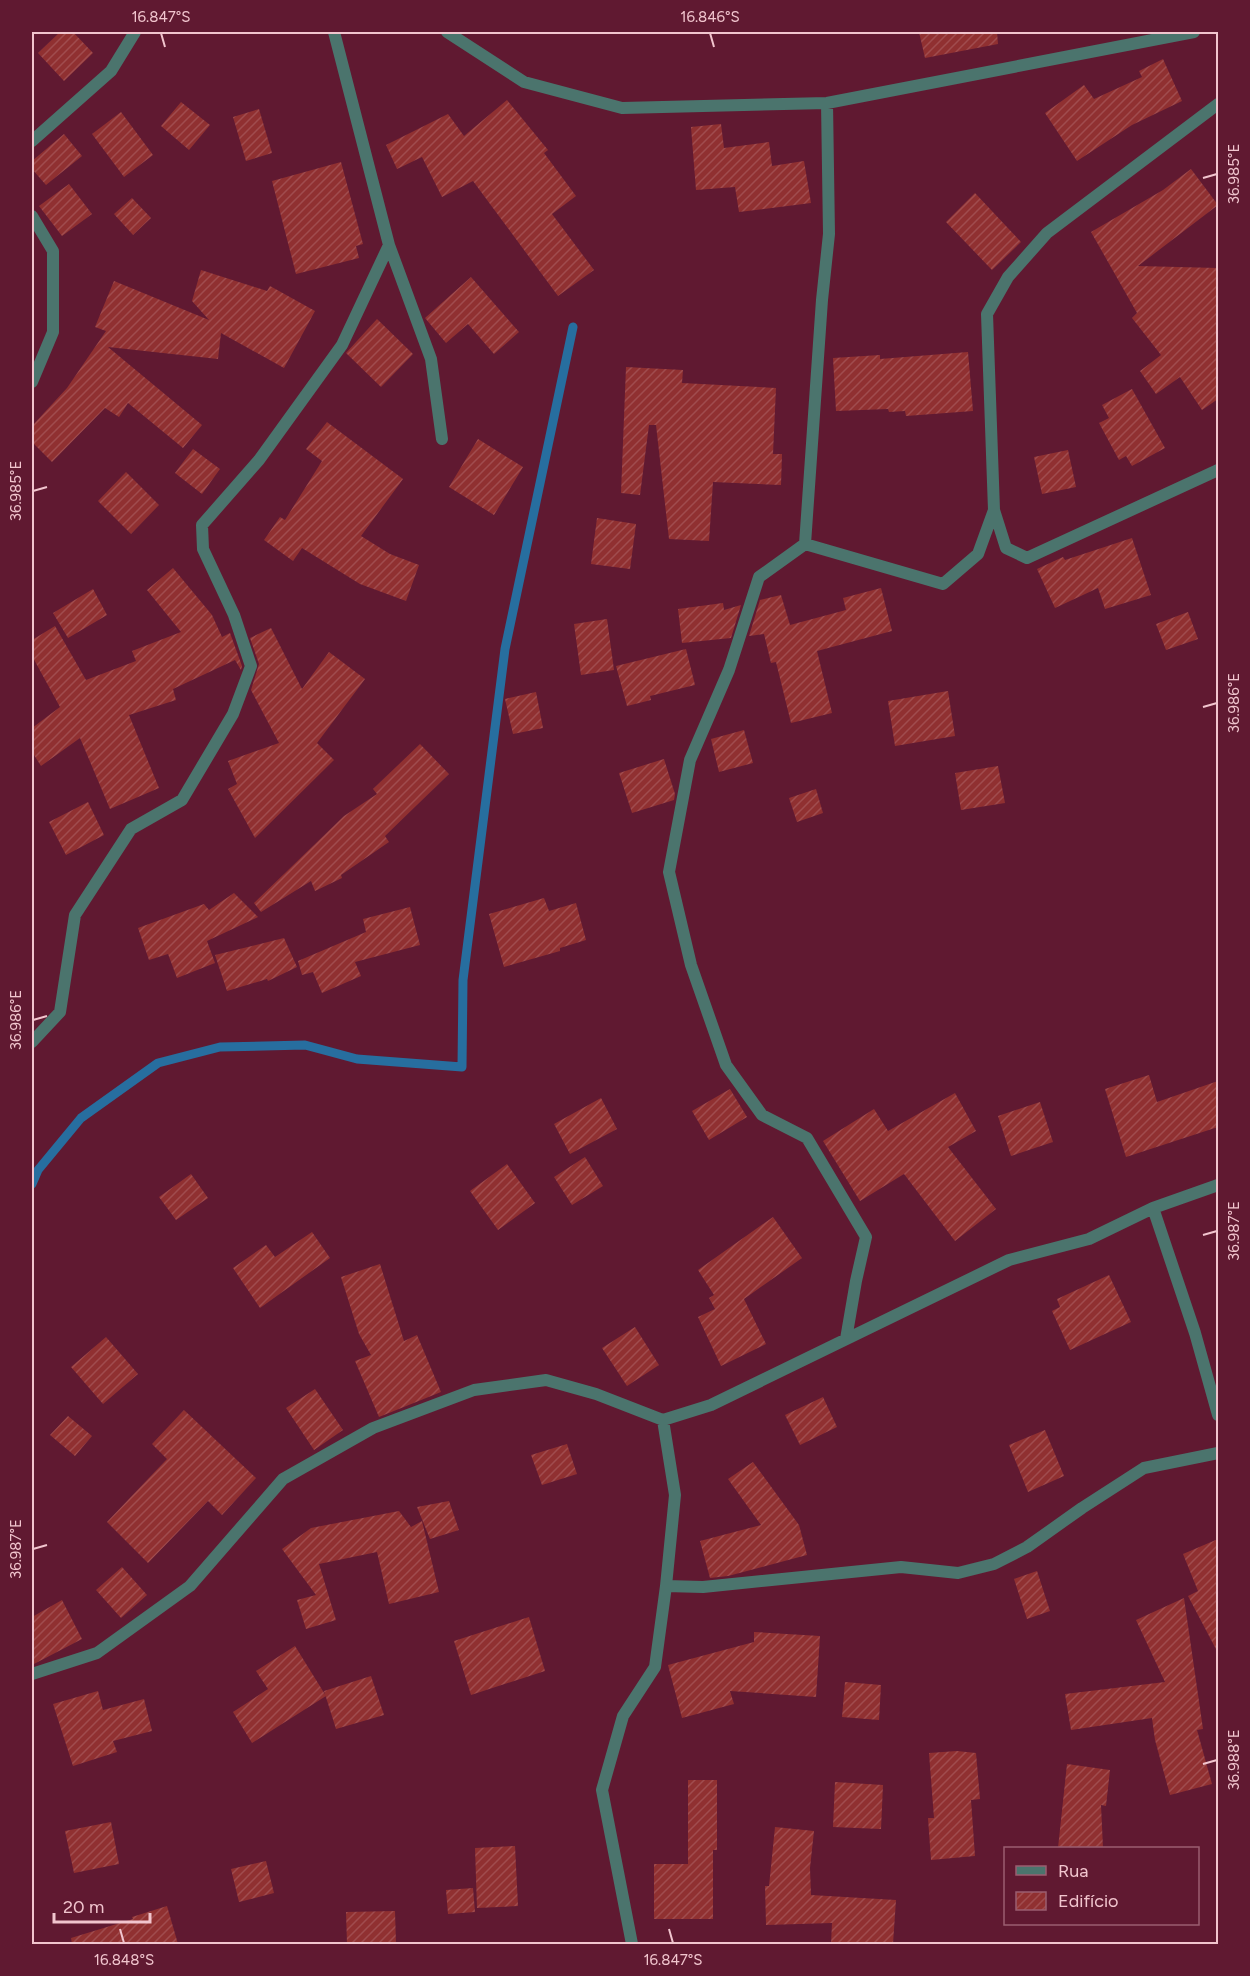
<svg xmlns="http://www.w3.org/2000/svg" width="1250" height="1976" font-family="Figtree,sans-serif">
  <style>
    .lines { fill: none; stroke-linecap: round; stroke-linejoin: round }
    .stream { stroke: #276e9f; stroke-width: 9 }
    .building { fill: url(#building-hatch) }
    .street { stroke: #4b746d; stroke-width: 12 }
    .ticks { fill: none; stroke: #f1c5ce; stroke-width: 2 }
    .neatline { fill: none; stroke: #f1c5ce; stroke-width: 2 }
    .ticks-label { font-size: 15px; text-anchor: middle; fill: #f1c5ce }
  </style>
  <defs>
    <pattern id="building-hatch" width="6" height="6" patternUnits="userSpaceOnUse" patternTransform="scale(1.5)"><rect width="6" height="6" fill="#903031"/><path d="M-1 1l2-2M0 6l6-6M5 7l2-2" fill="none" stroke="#a04c4e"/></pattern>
  </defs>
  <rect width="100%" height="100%" fill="#601931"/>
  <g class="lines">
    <path class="stream" d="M 32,1184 L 38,1170 L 81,1118 L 158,1063 L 220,1047 L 305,1045 L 357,1059 L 462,1067 L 463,980 L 505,649 L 573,327"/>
  </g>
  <path class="building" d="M 60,32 L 73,32 L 93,53 L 64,81 L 38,53 Z
    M 919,32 L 997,32 L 998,44 L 925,58 Z
    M 1163,59 L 1182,101 L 1132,125 L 1077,161 L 1045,113 L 1084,85 L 1094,99 L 1142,77 L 1139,71 Z
    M 507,100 L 548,150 L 544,153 L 576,196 L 552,214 L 594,270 L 558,296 L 473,181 L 442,197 L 422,157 L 397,169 L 386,145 L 448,114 L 464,136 Z
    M 181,102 L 210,125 L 189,150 L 161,126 Z
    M 259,109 L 272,153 L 246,161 L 233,117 Z
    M 121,112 L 153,155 L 124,177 L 92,134 Z
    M 721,124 L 724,148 L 769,142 L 772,166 L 804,161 L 811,203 L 739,212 L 735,187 L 696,190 L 691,127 Z
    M 64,134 L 82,156 L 46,185 L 32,169 L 32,161 Z
    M 341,162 L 363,244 L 356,246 L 359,258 L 296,274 L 272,181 Z
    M 1191,169 L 1218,205 L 1138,266 L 1218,268 L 1218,399 L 1202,410 L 1180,377 L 1156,394 L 1140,371 L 1161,355 L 1132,318 L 1137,313 L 1091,232 L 1163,190 Z
    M 69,184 L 92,214 L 62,236 L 39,206 Z
    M 975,193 L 1021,242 L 992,270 L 946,222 Z
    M 132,198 L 151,218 L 133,235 L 114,214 Z
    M 201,270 L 267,291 L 270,286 L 315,311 L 284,368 L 221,333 L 218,359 L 108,347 L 202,425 L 183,448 L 128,403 L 119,417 L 105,408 L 52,462 L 32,442 L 32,426 L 67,388 L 106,331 L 95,327 L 114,281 L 209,320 L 192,301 Z
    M 471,277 L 519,332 L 494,354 L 468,324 L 446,343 L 425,318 Z
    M 377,319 L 413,354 L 381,387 L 346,353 Z
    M 968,352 L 973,411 L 906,416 L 905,411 L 889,412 L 888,409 L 836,411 L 833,358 L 880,355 L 880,359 Z
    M 626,367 L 683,370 L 682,383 L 776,388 L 773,454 L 782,454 L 781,485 L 713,482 L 709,541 L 669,539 L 656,425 L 649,425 L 640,495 L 621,493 Z
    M 1132,389 L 1165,448 L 1132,466 L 1126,456 L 1119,460 L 1099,423 L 1109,418 L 1102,405 Z
    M 327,422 L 403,479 L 361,536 L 390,554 L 419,565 L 406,601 L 360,584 L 302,548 L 293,561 L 264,540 L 280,517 L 285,520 L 322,461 L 306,449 Z
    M 478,439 L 523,467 L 494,515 L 449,487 Z
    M 193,449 L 220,469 L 202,494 L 175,473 Z
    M 1068,450 L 1076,487 L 1042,494 L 1034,457 Z
    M 126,472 L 159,505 L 131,534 L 98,501 Z
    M 597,518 L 636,524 L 630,569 L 591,564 Z
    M 1132,538 L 1151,595 L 1105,609 L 1098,588 L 1055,608 L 1037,569 L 1063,557 L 1065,560 Z
    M 173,568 L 212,615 L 222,637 L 230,633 L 242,666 L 241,670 L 235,660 L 173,689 L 176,700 L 129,715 L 159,788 L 110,809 L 80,738 L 41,766 L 32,752 L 32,728 L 60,707 L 32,656 L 32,640 L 55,626 L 86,680 L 136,661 L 132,651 L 181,632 L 147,590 Z
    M 881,588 L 892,631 L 817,651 L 832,713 L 791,723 L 776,662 L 771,663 L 764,634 L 749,636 L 760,600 L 781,595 L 790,625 L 846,610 L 843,598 Z
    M 93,589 L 107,615 L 68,638 L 53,613 Z
    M 723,603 L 724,610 L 741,605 L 731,638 L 682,643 L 678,609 Z
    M 1188,612 L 1198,639 L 1166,650 L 1156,624 Z
    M 607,619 L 614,670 L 581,675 L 574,624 Z
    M 271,628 L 302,689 L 329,652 L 365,679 L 317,743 L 334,760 L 255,838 L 228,789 L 237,784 L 228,761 L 279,743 L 251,690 L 259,664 L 250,638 Z
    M 686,649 L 695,685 L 650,696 L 651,700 L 627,706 L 616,666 Z
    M 948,691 L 955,736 L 895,746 L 888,701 Z
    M 536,692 L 543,728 L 513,734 L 505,699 Z
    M 744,730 L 753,763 L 719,772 L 711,739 Z
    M 420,744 L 449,774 L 385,836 L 389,842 L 341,875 L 342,878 L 315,891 L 311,881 L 261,912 L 254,903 L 344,816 L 377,794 L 373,789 Z
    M 664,759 L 675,794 L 674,800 L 632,813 L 619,773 Z
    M 998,766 L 1005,803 L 961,810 L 955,773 Z
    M 816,789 L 823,813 L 797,822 L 789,798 Z
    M 88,802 L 104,835 L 66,855 L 49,822 Z
    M 234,893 L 258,917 L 207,941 L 215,963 L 177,978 L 168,954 L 149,960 L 138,928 L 204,904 L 209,910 Z
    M 544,898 L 549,911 L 576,903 L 586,940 L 560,948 L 560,951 L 504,967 L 489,914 Z
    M 410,907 L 420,945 L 355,962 L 361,976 L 322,993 L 313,972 L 302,975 L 298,961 L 366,932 L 363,919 Z
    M 284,938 L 297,967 L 268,981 L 267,979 L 227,991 L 215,955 Z
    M 1149,1075 L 1157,1102 L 1218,1081 L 1218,1127 L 1126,1157 L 1105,1089 Z
    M 730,1089 L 747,1117 L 709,1140 L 692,1111 Z
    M 955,1093 L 976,1131 L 948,1147 L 996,1209 L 955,1241 L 904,1174 L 860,1201 L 823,1141 L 874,1109 L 888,1131 Z
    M 601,1098 L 617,1129 L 570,1154 L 554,1124 Z
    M 1040,1102 L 1053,1142 L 1011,1156 L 998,1116 Z
    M 585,1157 L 603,1186 L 572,1205 L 554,1177 Z
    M 507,1164 L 535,1203 L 498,1230 L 470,1191 Z
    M 191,1174 L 208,1198 L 176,1220 L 159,1197 Z
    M 773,1217 L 802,1258 L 744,1299 L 766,1344 L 721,1366 L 698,1317 L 715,1309 L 709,1298 L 714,1295 L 698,1270 Z
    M 312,1232 L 330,1258 L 260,1308 L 233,1268 L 266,1245 L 275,1257 Z
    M 380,1264 L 404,1341 L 417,1335 L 441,1392 L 379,1417 L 355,1361 L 371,1355 L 359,1334 L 341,1277 Z
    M 1109,1275 L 1131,1322 L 1070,1350 L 1052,1311 L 1060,1307 L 1057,1299 Z
    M 635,1327 L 659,1365 L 627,1386 L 602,1348 Z
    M 106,1337 L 138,1374 L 103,1404 L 71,1367 Z
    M 315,1389 L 343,1430 L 314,1450 L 286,1408 Z
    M 823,1397 L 837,1427 L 800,1445 L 785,1415 Z
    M 184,1410 L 256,1478 L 222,1515 L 208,1501 L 148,1563 L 107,1522 L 167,1459 L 152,1444 Z
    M 68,1416 L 92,1436 L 75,1456 L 50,1435 Z
    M 1045,1430 L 1064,1476 L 1028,1492 L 1009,1445 Z
    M 567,1444 L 577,1474 L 542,1485 L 531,1455 Z
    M 753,1462 L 799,1525 L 807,1555 L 728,1576 L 710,1578 L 700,1541 L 761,1525 L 728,1479 Z
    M 449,1501 L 459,1530 L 430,1539 L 417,1507 Z
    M 399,1511 L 411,1527 L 422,1521 L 439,1592 L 389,1604 L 377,1552 L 319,1564 L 336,1620 L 306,1629 L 297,1600 L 316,1595 L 282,1549 L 311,1528 Z
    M 1218,1539 L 1218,1653 L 1188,1596 L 1198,1591 L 1183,1554 Z
    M 122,1567 L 147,1595 L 121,1618 L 96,1590 Z
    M 1037,1571 L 1050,1611 L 1027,1619 L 1014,1579 Z
    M 1184,1598 L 1203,1729 L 1197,1730 L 1212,1784 L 1170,1795 L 1155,1740 L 1152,1718 L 1071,1730 L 1065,1694 L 1165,1682 L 1136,1620 Z
    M 62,1600 L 82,1639 L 32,1665 L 32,1617 Z
    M 529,1617 L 545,1671 L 471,1695 L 454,1641 Z
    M 754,1632 L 820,1636 L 816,1697 L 730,1691 L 734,1704 L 682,1718 L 668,1665 L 754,1642 Z
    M 295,1646 L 326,1696 L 252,1743 L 233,1712 L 268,1689 L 256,1671 Z
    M 371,1676 L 384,1715 L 336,1729 L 324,1691 Z
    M 845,1682 L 881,1685 L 879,1720 L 842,1717 Z
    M 98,1691 L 103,1710 L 144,1699 L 152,1731 L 113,1741 L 117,1752 L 73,1766 L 53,1704 Z
    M 957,1751 L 976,1753 L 980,1799 L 971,1800 L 975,1856 L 931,1860 L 928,1818 L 934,1818 L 929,1753 Z
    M 1067,1764 L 1110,1770 L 1106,1806 L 1101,1805 L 1103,1848 L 1058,1848 Z
    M 688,1780 L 717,1780 L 717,1850 L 713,1850 L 713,1919 L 654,1919 L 654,1864 L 688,1864 Z
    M 835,1782 L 883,1785 L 881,1829 L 833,1827 Z
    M 111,1822 L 119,1864 L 74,1873 L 65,1831 Z
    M 775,1827 L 814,1831 L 810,1868 L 811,1895 L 896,1900 L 893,1944 L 831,1944 L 832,1923 L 766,1925 L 765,1886 L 769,1886 Z
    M 515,1846 L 518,1906 L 477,1908 L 475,1848 Z
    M 266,1861 L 274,1893 L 239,1902 L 231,1869 Z
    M 473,1888 L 475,1912 L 448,1914 L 446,1890 Z
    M 167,1906 L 178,1944 L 72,1944 L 71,1938 L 133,1919 L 132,1917 Z
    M 395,1911 L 396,1944 L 347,1944 L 346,1912 Z"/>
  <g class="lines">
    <path class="street" d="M 334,32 L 389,245 L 431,359 L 442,439
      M 447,32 L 524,82 L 622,108 L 827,103 L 1194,32
      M 32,141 L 111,71 L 135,32
      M 32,216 L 53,251 L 53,332 L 32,382
      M 994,510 L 1006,548 L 1027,558 L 1218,470
      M 805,544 L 759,577 L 729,670 L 690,760 L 669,872 L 691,965 L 726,1065 L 762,1115 L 807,1138 L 866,1237 L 856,1281 L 846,1339
      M 805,544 L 943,584 L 978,554 L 994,510 L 987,314 L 1008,277 L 1047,233 L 1218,104
      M 805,544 L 822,300 L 829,234 L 827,103
      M 32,1042 L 60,1012 L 75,915 L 131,829 L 182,800 L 233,714 L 251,666 L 234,615 L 203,549 L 202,525 L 259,460 L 342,345 L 389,245
      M 1153,1208 L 1218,1185
      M 666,1586 L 703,1587 L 901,1567 L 958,1573 L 994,1564 L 1027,1547 L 1082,1508 L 1144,1468 L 1218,1453
      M 32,1674 L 97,1653 L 190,1586 L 283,1479 L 373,1428 L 474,1390 L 546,1380 L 596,1394 L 663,1420 L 711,1405 L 1009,1260 L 1089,1239 L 1153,1208 L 1195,1333 L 1218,1415
      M 632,1944 L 602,1790 L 623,1716 L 655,1667 L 666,1586 L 675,1495 L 663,1420"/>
  </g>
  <path class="ticks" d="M 161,33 L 165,47M 710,33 L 714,47M 1203,178 L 1217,174M 33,491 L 47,487M 1203,707 L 1217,703M 33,1020 L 47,1016M 1203,1235 L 1217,1231M 33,1549 L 47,1545M 1203,1764 L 1217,1760M 120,1929 L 124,1943M 669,1929 L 673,1943"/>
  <rect width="1250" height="1976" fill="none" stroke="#601931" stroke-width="66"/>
  <rect x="1004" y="1847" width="195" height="78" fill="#601931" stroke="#9a5e70" stroke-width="1.5"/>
  <rect x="1016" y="1866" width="30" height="9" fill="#4b746d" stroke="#9a5e70" stroke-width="1.5"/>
  <text x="1058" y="1877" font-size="18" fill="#f1c5ce">Rua</text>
  <rect x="1016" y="1892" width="30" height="18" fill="url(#building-hatch)" stroke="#9a5e70" stroke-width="1.5"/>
  <text x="1058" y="1907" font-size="18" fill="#f1c5ce">Edifício</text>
  <path d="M54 1913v9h96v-9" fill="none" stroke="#f1c5ce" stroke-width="3"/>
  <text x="63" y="1913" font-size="18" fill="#f1c5ce" stroke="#601931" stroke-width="4.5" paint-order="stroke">20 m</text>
  <rect x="33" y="33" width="1184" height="1910" class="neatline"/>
  <g class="ticks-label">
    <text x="161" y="22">16.847°S</text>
    <text x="710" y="22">16.846°S</text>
    <text transform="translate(1234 174) rotate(-90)" y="5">36.985°E</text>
    <text transform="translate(16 491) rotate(-90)" y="5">36.985°E</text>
    <text transform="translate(1234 703) rotate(-90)" y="5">36.986°E</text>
    <text transform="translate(16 1020) rotate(-90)" y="5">36.986°E</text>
    <text transform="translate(1234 1231) rotate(-90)" y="5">36.987°E</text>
    <text transform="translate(16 1549) rotate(-90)" y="5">36.987°E</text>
    <text transform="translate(1234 1760) rotate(-90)" y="5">36.988°E</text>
    <text x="124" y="1965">16.848°S</text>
    <text x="673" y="1965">16.847°S</text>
  </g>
</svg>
